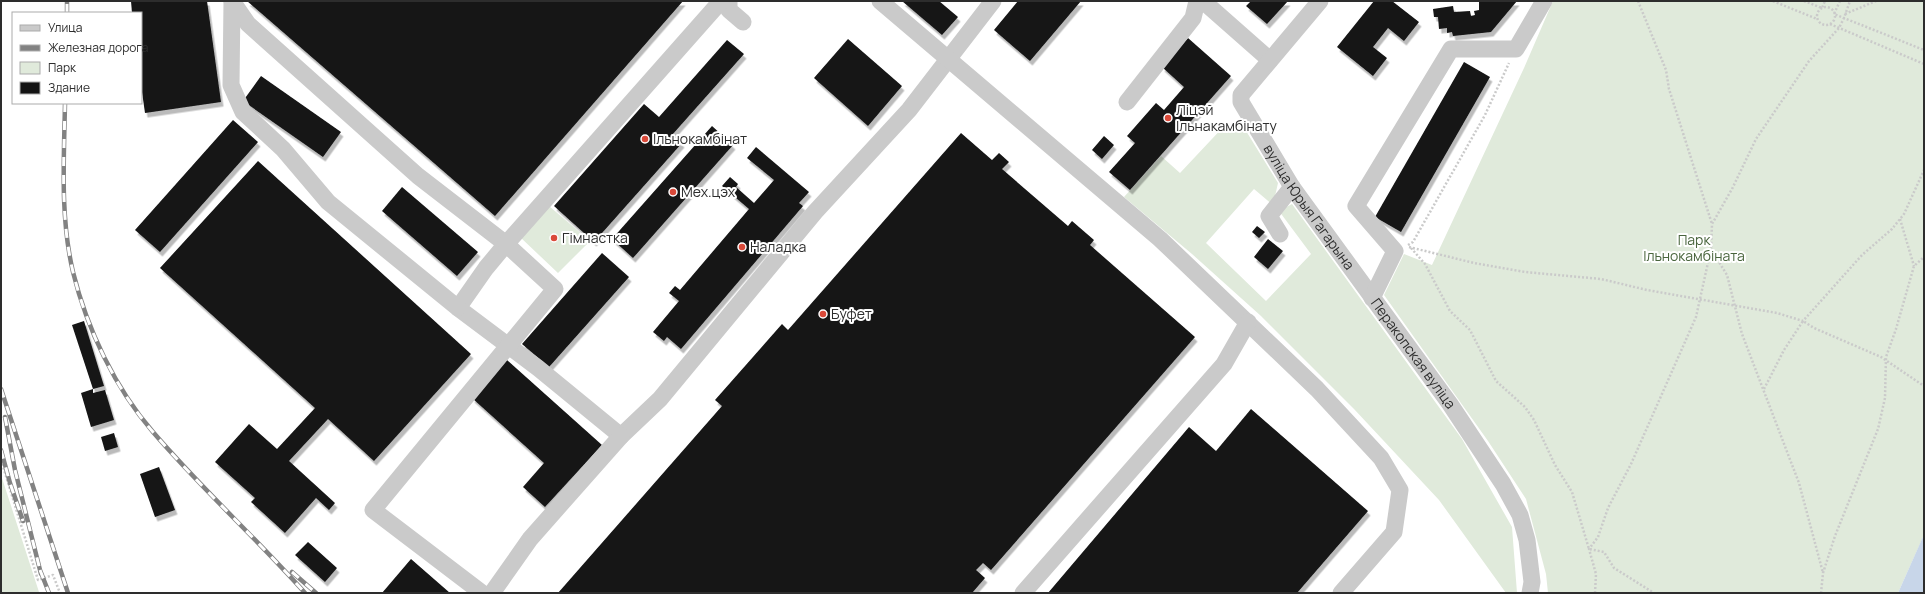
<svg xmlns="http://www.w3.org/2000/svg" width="1925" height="594" font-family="Manrope,sans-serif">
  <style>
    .green { fill: #e0eadb }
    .water { fill: #c8d6e9 }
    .building { fill: #141414; filter: url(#shadow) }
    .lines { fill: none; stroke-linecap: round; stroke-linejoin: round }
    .path { stroke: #cacaca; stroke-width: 2.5; stroke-dasharray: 2 2; stroke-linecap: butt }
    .minor { stroke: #cacaca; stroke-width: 17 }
    .rail-casing { stroke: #828282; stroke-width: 4.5 }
    .rail { stroke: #fff; stroke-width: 3; stroke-dasharray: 9; stroke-linecap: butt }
    .poi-dot { fill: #da4939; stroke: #fff; stroke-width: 1.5 }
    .labels { text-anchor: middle; stroke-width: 4; stroke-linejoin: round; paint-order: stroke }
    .poi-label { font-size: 14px; fill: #2d2d2d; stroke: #fff; text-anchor: start }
    .street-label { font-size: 14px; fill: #2d2d2d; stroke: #fff }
    .park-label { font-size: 14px; fill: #49653d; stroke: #fff }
  </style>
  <defs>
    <filter id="shadow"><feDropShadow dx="2.5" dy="4.5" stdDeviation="0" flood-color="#0004"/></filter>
  </defs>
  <rect width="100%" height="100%" fill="#fff"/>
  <path class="green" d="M 1553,1 L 1924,1 L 1924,535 L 1898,593 L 1548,593 L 1546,574 L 1526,499 L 1488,441 L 1384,295 L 1404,254 L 1432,265 L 1524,68 Z
    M 1226,124 L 1243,126 L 1278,183 L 1273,205 L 1254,189 L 1206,243 L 1266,301 L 1311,254 L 1279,211 L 1292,204 L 1462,439 L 1512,527 L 1517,593 L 1506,593 L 1439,500 L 1354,409 L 1261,316 L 1192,254 L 1124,197 L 1161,156 L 1180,173 Z
    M 549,206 L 590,241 L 558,273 L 520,237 Z
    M 1,475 L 39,592 L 39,593 L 1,593 Z"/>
  <path class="water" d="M 1924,535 L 1924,593 L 1898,593 L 1922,539 Z"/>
  <path class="building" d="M 131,1 L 207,1 L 221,102 L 145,113 L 141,85 L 141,13 L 132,13 Z
    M 247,1 L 683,1 L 495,216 Z
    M 902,1 L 939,1 L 958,17 L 942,35 Z
    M 1018,1 L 1081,1 L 1030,61 L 994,30 Z
    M 1251,1 L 1288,1 L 1267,24 L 1246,6 Z
    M 1374,1 L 1392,1 L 1419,22 L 1404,41 L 1388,28 L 1373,47 L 1387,58 L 1373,76 L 1337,47 Z
    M 1479,1 L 1517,1 L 1491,32 L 1453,36 L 1452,32 L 1447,33 L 1447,28 L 1439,29 L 1438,17 L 1434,17 L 1433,9 L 1453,6 L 1454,12 L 1470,11 L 1471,16 L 1475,15 L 1474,11 L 1479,10 Z
    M 1188,38 L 1231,76 L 1130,190 L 1109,172 L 1135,143 L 1127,136 L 1156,103 L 1164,110 L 1184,87 L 1162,67 Z
    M 848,39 L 902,86 L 868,126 L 814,78 Z
    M 727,40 L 744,54 L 672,135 L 682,143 L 594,242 L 554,206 L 644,104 L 659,117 Z
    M 1464,62 L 1490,77 L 1401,232 L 1375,217 Z
    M 261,76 L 341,132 L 323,157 L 243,101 Z
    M 233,120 L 258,142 L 160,252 L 135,230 Z
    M 712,126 L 733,145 L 633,258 L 612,239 Z
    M 961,133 L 992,160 L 999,153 L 1009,162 L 1002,169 L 1068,226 L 1072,221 L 1094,240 L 1090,245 L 1195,337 L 991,570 L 983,563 L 976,570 L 985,578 L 972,593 L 558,593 L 722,406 L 715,400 L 782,324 L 788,330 Z
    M 1104,136 L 1114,145 L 1102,159 L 1092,150 Z
    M 756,147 L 809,192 L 799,203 L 803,206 L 681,349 L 667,337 L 664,341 L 653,332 L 679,301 L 669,293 L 675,286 L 680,290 L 749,209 L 722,186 L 730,177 L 738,184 L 736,187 L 754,203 L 774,180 L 747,158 Z
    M 258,161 L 471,354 L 374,461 L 328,419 L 289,461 L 335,503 L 329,510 L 316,498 L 285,533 L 251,502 L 255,498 L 215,462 L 249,424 L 277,449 L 315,408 L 160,268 Z
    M 402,187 L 478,252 L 457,276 L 382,211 Z
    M 1257,226 L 1265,232 L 1259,238 L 1252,232 Z
    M 1268,239 L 1283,251 L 1268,269 L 1254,257 Z
    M 602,253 L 629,277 L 549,367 L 522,344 Z
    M 84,321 L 104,386 L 93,389 L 72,325 Z
    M 507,360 L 602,445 L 545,507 L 523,487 L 544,463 L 472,398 Z
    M 93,389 L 93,393 L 105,390 L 114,420 L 91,427 L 81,393 Z
    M 1251,409 L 1368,511 L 1297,593 L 1048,593 L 1189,427 L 1216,451 Z
    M 114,433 L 118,447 L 105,451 L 101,437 Z
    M 159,467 L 175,510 L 155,517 L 140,474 Z
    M 308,542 L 337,568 L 325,582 L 295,555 Z
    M 411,559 L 450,593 L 382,593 Z"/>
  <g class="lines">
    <path class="path" d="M 1638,1 L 1666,70 L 1669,89 L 1712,224
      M 1773,1 L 1817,19
      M 1804,1 L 1822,8 L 1825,1
      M 1840,1 L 1834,14 L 1924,50
      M1817 16a9 9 0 1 1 18 0a9 9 0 1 1-18 0Z
      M 1845,14 L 1876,1
      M 1830,24 L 1924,64
      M 1900,219 L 1914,266
      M 1408,245 L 1413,242 L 1485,115 L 1509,63
      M 1409,247 L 1474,263 L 1525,272 L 1601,279 L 1647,290 L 1777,313 L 1803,321 L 1862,255 L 1892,229 L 1904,214 L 1924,170
      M 1411,248 L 1425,264 L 1450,311 L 1470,330 L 1496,381 L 1525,407 L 1534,420 L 1555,465 L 1572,492 L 1589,549 L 1604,552 L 1614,568 L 1654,593
      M 1711,249 L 1727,275 L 1742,334 L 1799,483 L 1823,573
      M 1764,389 L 1784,350 L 1803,321 L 1814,328 L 1881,357 L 1924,386
      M 1,460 L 38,580 L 53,575 L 60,593
      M 1595,593 L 1596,574 L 1589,549 L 1598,537 L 1608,508 L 1631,464 L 1696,317 L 1711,249 L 1712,224 L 1732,189 L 1756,139 L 1809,61 L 1839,28 L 1844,18 L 1850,1
      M 1821,593 L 1823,573 L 1835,536 L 1878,429 L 1885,398 L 1886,357 L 1896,329 L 1914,266 L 1924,257"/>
    <g class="minor">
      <path d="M 232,1 L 248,24 L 418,176 L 506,244 L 486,268 L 458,308 L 538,368 L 621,436 L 660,399 L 815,212 L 909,110 L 993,1"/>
      <path d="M 232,1 L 231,85 L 243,112 L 283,149 L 328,202 L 458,308"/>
      <path d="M 729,1 L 729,10 L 743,22"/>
      <path d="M 880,1 L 1160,239 L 1317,389 L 1381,458 L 1400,490 L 1394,532 L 1341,593"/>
      <path d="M 1203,1 L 1270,60"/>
      <path id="s1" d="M 1320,1 L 1241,95 L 1241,102 L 1292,187 L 1450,404 L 1503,484 L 1520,515 L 1527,540 L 1532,582 L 1530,593"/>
      <path d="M 1127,102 L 1193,18 L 1197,1"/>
      <path d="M 1280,234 L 1269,216 L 1292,187"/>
      <path d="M 1372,298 L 1395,251 L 1356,206 L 1451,49 L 1516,49 L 1544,1"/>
      <path d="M 482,593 L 373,510 L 555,289 L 506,244 L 721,1"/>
      <path d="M 492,593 L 530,539 L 621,436"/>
      <path d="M 1023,593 L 1224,364 L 1248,322"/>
    </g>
    <defs>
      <path id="rail" d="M 67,13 L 67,1
        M 65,103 C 64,159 60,217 73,272 C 87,329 115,388 153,432 C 201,488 256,538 305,593
        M 1,389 L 68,593
        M 5,417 L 15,470 L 41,574
        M 1,450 L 10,483 L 23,521
        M 40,570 L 49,593
        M 292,572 L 316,593"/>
    </defs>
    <use href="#rail" class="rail-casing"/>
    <use href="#rail" class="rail"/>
  </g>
  <g class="poi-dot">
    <circle cx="1168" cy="118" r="4"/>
    <circle cx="645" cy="139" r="4"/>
    <circle cx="673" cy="192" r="4"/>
    <circle cx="554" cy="238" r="4"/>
    <circle cx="742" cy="247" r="4"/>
    <circle cx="823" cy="314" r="4"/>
  </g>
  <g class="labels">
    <g class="poi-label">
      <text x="1176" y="115">Ліцэй<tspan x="1176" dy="16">Ільнакамбінату</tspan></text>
      <text x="653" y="144">Ільнокамбінат</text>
      <text x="681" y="197">Мех.цэх</text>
      <text x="562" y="243">Гімнастка</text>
      <text x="750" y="252">Наладка</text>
      <text x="831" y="319">Буфет</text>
    </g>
    <g class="street-label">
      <text dy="5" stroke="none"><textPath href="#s1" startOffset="255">вуліца Юрыя Гагарына</textPath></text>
      <text dy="5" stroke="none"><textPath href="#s1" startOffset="435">Перакопская вуліца</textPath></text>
    </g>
    <g class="park-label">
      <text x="1694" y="245">Парк<tspan x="1694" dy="16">Ільнокамбіната</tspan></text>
    </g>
  </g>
  <rect width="1925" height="594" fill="none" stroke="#2d2d2d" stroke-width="4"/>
  <rect x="12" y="12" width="130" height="92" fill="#ffffff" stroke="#ababab"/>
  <rect x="20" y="25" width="20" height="6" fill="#cacaca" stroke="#ababab"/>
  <text x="48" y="32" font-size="12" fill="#2d2d2d">Улица</text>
  <rect x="20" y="45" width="20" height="6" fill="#828282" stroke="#ababab"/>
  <text x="48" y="52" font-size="12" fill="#2d2d2d">Железная дорога</text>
  <rect x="20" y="62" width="20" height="12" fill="#e0eadb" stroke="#ababab"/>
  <text x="48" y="72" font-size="12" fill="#2d2d2d">Парк</text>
  <rect x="20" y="82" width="20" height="12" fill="#141414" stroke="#ababab"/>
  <text x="48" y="92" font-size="12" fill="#2d2d2d">Здание</text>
</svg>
